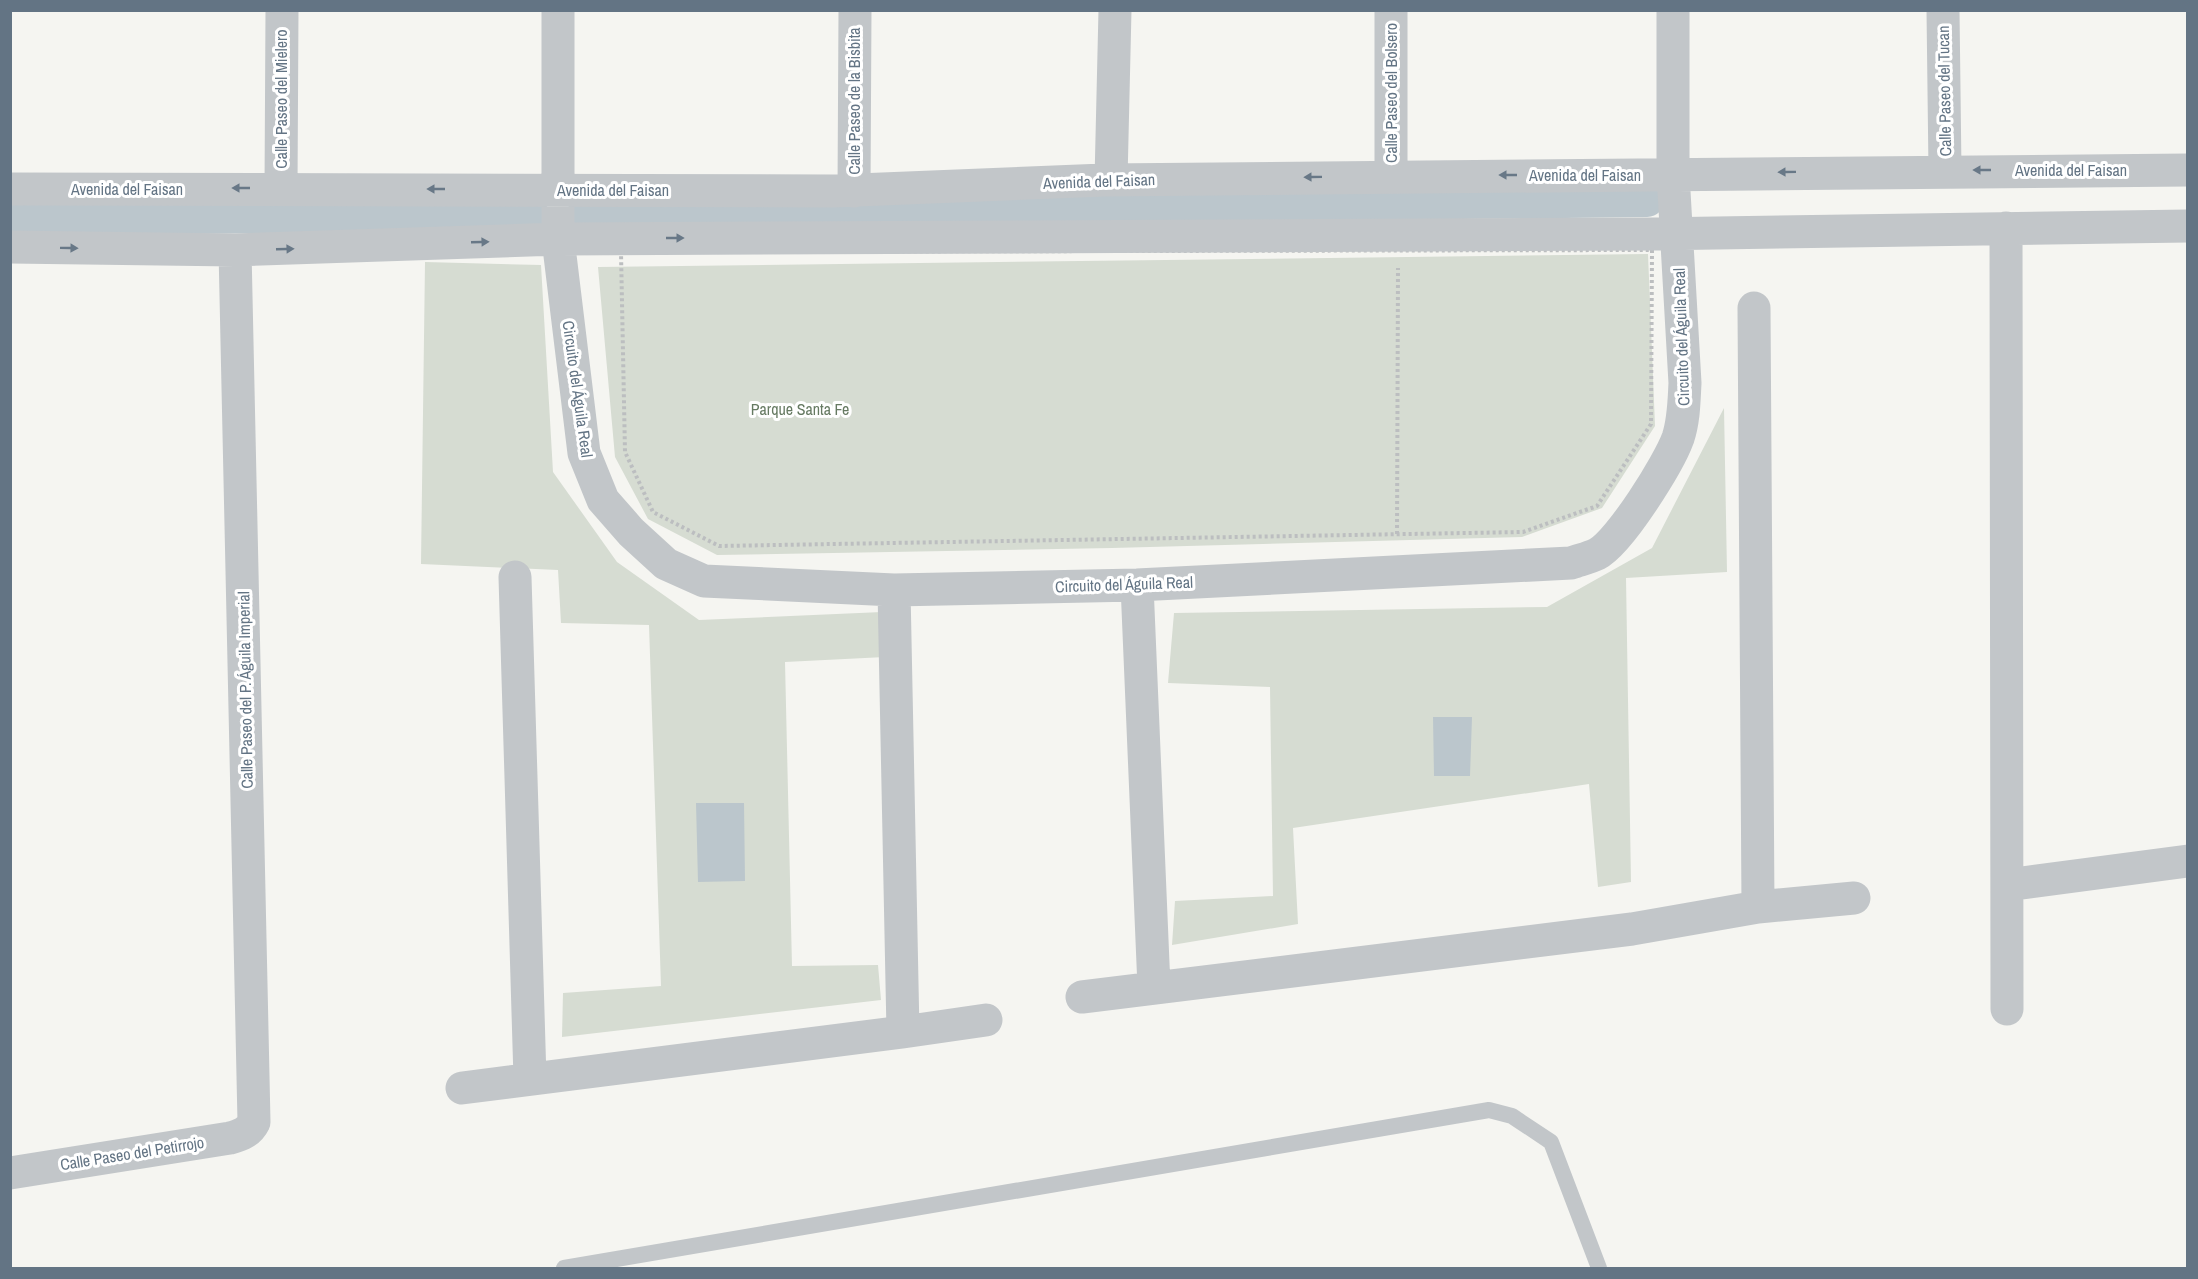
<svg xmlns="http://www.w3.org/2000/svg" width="2198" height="1279" font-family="'Archivo Narrow',sans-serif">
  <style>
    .green { fill: #d6dcd2 }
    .water { fill: #bbc6cc }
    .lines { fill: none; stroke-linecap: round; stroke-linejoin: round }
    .canal { stroke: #bbc6cc; stroke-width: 36 }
    .path { stroke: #bcbec0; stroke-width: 4; stroke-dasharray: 3 3; stroke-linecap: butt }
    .service { stroke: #c2c6c9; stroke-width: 16 }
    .minor { stroke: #c2c6c9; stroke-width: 33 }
    .oneway { fill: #687887 }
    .labels { text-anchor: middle; stroke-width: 6; stroke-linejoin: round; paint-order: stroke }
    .street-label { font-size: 16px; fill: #637484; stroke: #fff }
    .park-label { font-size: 16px; fill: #667a62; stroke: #fff }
  </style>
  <rect width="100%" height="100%" fill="#f5f5f1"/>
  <path class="green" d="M 1648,254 L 1655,426 L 1602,508 L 1522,537 L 1112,548 L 717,555 L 648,519 L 615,457 L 598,267 Z
    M 425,262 L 541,265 L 553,472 L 617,562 L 699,620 L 882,612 L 885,657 L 785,662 L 792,966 L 878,965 L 881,1000 L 562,1037 L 563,993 L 661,986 L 649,625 L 561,623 L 558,570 L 421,564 Z
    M 1724,408 L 1727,572 L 1626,578 L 1631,882 L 1598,887 L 1589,784 L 1293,828 L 1298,924 L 1172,945 L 1175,901 L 1273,896 L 1270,687 L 1168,683 L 1174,613 L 1547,607 L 1652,548 Z"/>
  <path class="water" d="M 1433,717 L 1472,717 L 1470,776 L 1434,776 Z
    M 744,803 L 745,881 L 698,882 L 696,803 Z"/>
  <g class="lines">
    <path class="canal" d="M 586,211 L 1647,199
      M 10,218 L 530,212"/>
    <path class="path" d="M 1652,250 L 1651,424 L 1597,506 L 1523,532 L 719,546 L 653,512 L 625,452 L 621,252 Z
      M 1397,534 L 1398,268"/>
    <path class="service" d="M 564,1268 L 1489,1110 L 1512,1116 L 1551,1142 L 1599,1268"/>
    <path class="minor" d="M 558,10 L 558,239 L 584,453 L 603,500 L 631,532 L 666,564 L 704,581 L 894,590 L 1137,585 L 1571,563 C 1579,560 1589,558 1597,554 C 1620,542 1669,463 1678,438 C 1684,420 1684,401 1685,383 L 1673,174 L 1673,10
      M 1391,10 L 1391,176
      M 1943,10 L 1945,171
      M 1111,180 L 1115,10
      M 281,188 L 282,10
      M 10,189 L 833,191 L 1104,180 L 2188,170
      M 854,191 L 855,10
      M 2006,228 L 2007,1009
      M 10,247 L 235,250 L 558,239 L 1652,234 L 2188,226
      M 1754,308 L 1758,907
      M 515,577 L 530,1079
      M 1137,585 L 1154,987
      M 894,590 L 903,1032
      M 2007,885 L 2188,861
      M 1082,997 L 1632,929 L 1758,907 L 1854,898
      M 462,1088 L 903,1032 L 986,1020
      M 10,1173 L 230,1138 C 241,1135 249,1132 254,1122 L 235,250"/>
  </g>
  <defs><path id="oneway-solid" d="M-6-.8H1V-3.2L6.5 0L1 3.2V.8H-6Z" transform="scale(1.5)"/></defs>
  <g class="oneway">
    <use href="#oneway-solid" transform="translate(1982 170) rotate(180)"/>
    <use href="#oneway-solid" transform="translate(1787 172) rotate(179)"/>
    <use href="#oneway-solid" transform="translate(1508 175) rotate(180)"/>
    <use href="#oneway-solid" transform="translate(1313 177) rotate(179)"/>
    <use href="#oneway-solid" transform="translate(241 188) rotate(180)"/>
    <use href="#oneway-solid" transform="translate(436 189) rotate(-180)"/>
    <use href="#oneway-solid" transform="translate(675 238)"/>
    <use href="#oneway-solid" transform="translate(480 242) rotate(-2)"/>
    <use href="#oneway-solid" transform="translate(69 248) rotate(1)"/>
    <use href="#oneway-solid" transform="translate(285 249) rotate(-2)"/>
  </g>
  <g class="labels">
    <g class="street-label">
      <text transform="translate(1944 91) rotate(-91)" y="6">Calle Paseo del Tucan</text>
      <text transform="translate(1391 93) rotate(-90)" y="6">Calle Paseo del Bolsero</text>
      <text transform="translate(281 99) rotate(-90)" y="6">Calle Paseo del Mielero</text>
      <text transform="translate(854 101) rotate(-90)" y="6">Calle Paseo de la Bisbita</text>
      <text x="2071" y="176">Avenida del Faisan</text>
      <text x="1585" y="181">Avenida del Faisan</text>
      <text transform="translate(1099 181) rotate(-2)" y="6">Avenida del Faisan</text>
      <text x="127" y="195">Avenida del Faisan</text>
      <text x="613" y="196">Avenida del Faisan</text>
      <text transform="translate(1681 337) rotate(-92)" y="6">Circuito del Águila Real</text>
      <text transform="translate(578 389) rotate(82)" y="6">Circuito del Águila Real</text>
      <text transform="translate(1124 584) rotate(-2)" y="6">Circuito del Águila Real</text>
      <text transform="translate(245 690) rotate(-91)" y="6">Calle Paseo del P. Águila Imperial</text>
      <text transform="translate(132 1153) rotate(-9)" y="6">Calle Paseo del Petirrojo</text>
    </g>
    <g class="park-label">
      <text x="800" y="415">Parque Santa Fe</text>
    </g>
  </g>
  <rect width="2198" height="1279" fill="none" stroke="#637484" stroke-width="24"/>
</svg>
